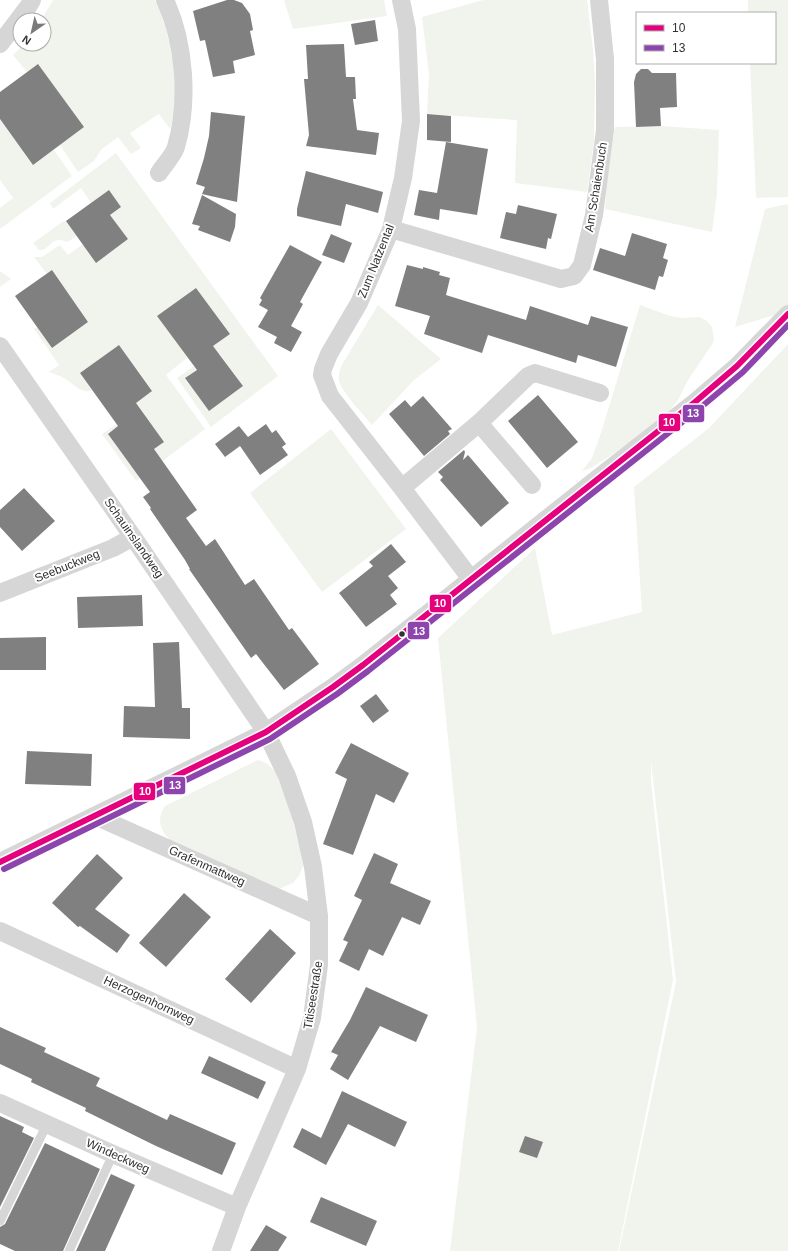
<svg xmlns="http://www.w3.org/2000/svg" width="788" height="1251" font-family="Helvetica,sans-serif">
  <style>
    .green { fill: #f1f4ed }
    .building { fill: #808080 }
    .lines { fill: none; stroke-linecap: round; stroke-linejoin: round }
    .service { stroke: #d6d6d6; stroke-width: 9 }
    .minor { stroke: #d6d6d6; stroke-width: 18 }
    .bus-1-casing { stroke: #fff; stroke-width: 9 }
    .bus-2-casing { stroke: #fff; stroke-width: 9 }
    .bus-1 { stroke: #e5007d; stroke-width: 6 }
    .bus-2 { stroke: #8e44ad; stroke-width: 6 }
    .bus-dot { fill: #323232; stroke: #fff; stroke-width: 1.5 }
    .labels { text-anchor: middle; stroke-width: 4; stroke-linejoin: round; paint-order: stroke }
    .street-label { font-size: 12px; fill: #323232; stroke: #fff }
    .line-badge { stroke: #fff; stroke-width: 1.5 }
    .badge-label { font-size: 11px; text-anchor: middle; font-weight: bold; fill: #fff }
  </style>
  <rect width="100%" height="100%" fill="#fff"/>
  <path class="green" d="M 53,0 L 155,0 C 171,32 182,95 170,129 L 159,114 L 130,133 L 141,148 L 131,154 L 118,137 L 101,150 L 94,161 L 78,172 L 60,145 L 84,127 L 27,72 L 13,55 L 24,44 L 44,44 L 44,20 L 41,20 Z
    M 284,0 L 384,0 L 387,16 L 293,29 Z
    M 483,0 L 587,0 L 593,50 L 595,81 L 594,141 L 587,192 L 515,183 L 517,120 L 427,114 L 429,74 L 422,17 Z
    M 748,0 L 788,0 L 788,197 L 756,198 L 750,63 L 775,63 L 775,13 L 748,13 Z
    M 0,119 L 33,164 L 54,150 L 72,176 L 0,229 L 0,208 L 13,198 L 0,180 Z
    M 661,126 L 719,130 L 717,193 L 712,232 L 605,209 L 607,180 L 615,127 Z
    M 116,153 L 278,376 L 211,427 L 177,378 L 194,366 L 196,370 L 185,378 L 209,410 L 243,386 L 220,354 L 217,356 L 211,348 L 230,334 L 196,288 L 158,316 L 188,357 L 166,375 L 205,429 L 136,481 L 102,434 L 117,424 L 119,426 L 108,434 L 131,466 L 164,442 L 133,405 L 152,390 L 119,345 L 80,373 L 92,390 C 81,395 73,383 64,378 C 59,375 54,374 49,372 L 59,365 L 34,329 L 37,327 L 52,348 L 88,322 L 52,271 L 47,274 L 34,257 L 42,257 L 60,245 L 68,255 L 83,244 L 96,262 L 128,239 L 110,215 L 121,207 L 109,190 L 91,203 L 81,188 L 53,209 L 50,203 Z
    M 788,204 L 788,311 L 735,327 L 765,209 Z
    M 66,221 L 77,236 L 67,242 C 50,234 50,252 39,250 L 33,243 L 62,222 Z
    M 0,271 L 11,279 L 0,287 Z
    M 378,305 L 441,359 L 414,380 L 372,425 C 364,415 343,394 339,381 C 338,374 340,369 343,363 Z
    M 640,305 L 670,316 L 683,318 L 699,317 L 706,320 L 712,327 L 714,339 L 713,343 L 688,380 L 678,400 L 670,410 L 647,430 L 610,456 L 591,468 L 582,471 L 592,458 L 601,433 Z
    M 788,344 L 788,1251 L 619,1251 L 676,982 L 651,761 L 651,781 L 673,980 L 618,1251 L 450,1251 L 477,1027 L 438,638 L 535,548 L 552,635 L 642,612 L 634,487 L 709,428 Z
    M 331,429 L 406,529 L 322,592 L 250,493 Z
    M 258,760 L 266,763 L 275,771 L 290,809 L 302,856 L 303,866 L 299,876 L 293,883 L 279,889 L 171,841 C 160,830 156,820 165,806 Z"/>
  <path class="building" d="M 227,0 L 234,0 L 242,3 L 250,14 L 253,30 L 250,31 L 255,55 L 233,61 L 235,73 L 213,77 L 205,40 L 200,41 L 193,11 Z
    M 375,20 L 378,41 L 355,45 L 351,24 Z
    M 344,44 L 346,77 L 355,77 L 356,99 L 353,99 L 357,130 L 379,133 L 376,155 L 306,146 L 309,135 L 304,79 L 308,79 L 306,45 Z
    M 38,64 L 84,127 L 33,165 L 0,119 L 0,92 Z
    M 641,69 L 648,69 L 652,73 L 676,73 L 677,107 L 660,108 L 661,126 L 636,127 L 634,82 L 636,74 Z
    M 211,112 L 245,116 L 237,202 L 202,194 L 205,187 L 196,184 L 204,158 L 209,136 Z
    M 427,114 L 451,116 L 451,142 L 427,140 Z
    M 446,142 L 488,149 L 477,215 L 440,209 L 439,220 L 414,215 L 419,190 L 437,193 Z
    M 306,171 L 383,192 L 378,213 L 346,204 L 341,226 L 297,216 L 297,209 Z
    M 109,190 L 121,207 L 110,215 L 128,239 L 96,263 L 66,221 Z
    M 202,195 L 236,214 L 235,227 L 230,242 L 198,230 L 200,226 L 192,224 Z
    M 518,205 L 557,214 L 551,239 L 548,238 L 546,249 L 500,238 L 506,212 L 516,214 Z
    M 632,233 L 667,244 L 663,258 L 668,260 L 663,277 L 659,276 L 655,290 L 593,270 L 600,248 L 625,256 Z
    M 331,234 L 352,243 L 344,263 L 322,255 Z
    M 290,245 L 322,262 L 300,302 L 303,304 L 291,326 L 302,332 L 291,352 L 274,343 L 277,337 L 258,327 L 268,310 L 259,305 L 262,300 L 260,298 Z
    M 407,265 L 423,269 L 423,267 L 440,272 L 439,275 L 450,278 L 446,295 L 526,320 L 530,306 L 588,325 L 591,316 L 628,327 L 616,367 L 578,355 L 576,363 L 488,335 L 482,353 L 424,334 L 430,316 L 395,306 Z
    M 52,270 L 88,322 L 52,348 L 15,296 Z
    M 196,288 L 230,334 L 213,346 L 243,386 L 209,411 L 185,378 L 197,370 L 157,316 Z
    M 119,345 L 152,391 L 136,403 L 164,442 L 154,449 L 197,510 L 186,518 L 206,546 L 215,539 L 245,585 L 254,579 L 289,630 L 292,628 L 319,664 L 284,690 L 256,654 L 251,658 L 189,569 L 190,569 L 185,560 L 150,509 L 151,508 L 143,497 L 150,492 L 108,434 L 118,426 L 80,373 Z
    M 538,395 L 578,442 L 547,468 L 508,421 Z
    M 423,396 L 452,429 L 448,431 L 450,434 L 424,456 L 389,414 L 405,400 L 411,407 Z
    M 266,424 L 272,433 L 276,430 L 286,444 L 282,447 L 288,455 L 260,475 L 240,446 L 225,457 L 215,444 L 239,426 L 248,437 Z
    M 464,450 L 465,452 L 463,460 L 468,455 L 509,503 L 481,527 L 440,480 L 443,477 L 438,472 Z
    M 24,488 L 55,521 L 22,551 L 0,527 L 0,510 Z
    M 391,544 L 406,562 L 388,576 L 398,588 L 390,595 L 397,604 L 366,627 L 339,593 L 373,566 L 369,562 Z
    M 142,595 L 143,626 L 78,628 L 77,597 Z
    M 46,637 L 46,670 L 0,670 L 0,638 Z
    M 179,642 L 182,708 L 190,708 L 190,739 L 123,737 L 124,706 L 155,707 L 153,643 Z
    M 376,694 L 389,711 L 373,723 L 360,706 Z
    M 351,743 L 409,773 L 394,803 L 376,794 L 353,855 L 323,844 L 347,779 L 335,773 Z
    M 27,751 L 92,754 L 91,786 L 25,784 Z
    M 374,853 L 398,864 L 390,883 L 431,901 L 420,925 L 402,917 L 383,956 L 369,949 L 359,971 L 339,961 L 348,942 L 343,940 L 362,900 L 354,896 Z
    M 97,854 L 123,878 L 95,909 L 130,935 L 117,953 L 80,926 L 78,927 L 52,903 Z
    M 184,893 L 211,917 L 166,967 L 139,943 Z
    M 270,929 L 296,953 L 251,1003 L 225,979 Z
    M 366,987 L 428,1015 L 416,1042 L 380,1026 L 348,1080 L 330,1069 L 338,1055 L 331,1052 L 350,1020 Z
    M 0,1027 L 46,1048 L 44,1052 L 100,1078 L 96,1086 L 167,1120 L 170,1114 L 236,1143 L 222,1175 L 156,1146 L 85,1111 L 86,1108 L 31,1082 L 32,1079 L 0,1064 Z
    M 209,1056 L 266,1082 L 258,1099 L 201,1073 Z
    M 342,1091 L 407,1122 L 395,1147 L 348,1124 L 326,1165 L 293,1147 L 302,1128 L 321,1138 Z
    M 0,1116 L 24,1127 L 22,1132 L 34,1138 L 0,1207 Z
    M 525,1136 L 543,1142 L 537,1158 L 519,1152 Z
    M 45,1143 L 100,1169 L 63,1251 L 15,1251 L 0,1244 L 0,1227 L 5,1224 Z
    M 111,1174 L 135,1185 L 105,1251 L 76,1251 Z
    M 321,1197 L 377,1221 L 366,1246 L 310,1222 Z
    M 266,1225 L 287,1237 L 278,1251 L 250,1251 Z"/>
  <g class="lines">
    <path class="service" d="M 0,1221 L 47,1124
      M 69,1251 L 113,1154"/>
    <path class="minor" d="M 401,0 L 407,29 L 411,121 L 403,178 L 391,229 L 359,303 L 329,354 L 323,369 L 322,375 L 330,396 L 402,488 L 471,579
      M 0,44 L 28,7 L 32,0
      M 159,173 C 164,165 173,156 176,147 C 189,102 185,43 165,0
      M 391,229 L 561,279 L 574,276 L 582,265 L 594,215 L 605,130 L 605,59 L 599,0
      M 0,346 L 133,537 L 266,732 L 287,776 L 303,822 L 313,867 L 319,916 L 319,965 L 312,1018 L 297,1069 L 237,1207 L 221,1251
      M 479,423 L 528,376 L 535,373 L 600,393
      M 402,488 L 479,423 L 532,485
      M 0,593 L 113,548 L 133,537
      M 95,816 L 319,916
      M 0,862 L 266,732 L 333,687 L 363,665 L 603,474 L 695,402 L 737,366 L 788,314
      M 0,931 L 297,1069
      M 0,1103 L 113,1154 L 237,1207"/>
    <defs>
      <path id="bus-1" d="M 0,862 L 266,732 L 333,687 L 363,665 L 695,402 L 737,366 L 788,314"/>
      <path id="bus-2" d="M 4,869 L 270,739 L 337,694 L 368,671 L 700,408 L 743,372 L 788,325"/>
    </defs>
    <use href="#bus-1" class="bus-1-casing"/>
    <use href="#bus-2" class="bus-2-casing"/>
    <use href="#bus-1" class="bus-1"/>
    <use href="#bus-2" class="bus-2"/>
  </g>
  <circle class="bus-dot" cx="402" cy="634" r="3.5"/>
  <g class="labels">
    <g class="street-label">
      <text transform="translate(596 187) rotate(-81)" y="4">Am Schaienbuch</text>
      <text transform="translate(376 261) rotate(-68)" y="4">Zum Natzental</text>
      <text transform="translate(134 538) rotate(55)" y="4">Schauinslandweg</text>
      <text transform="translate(67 566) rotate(-22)" y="4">Seebuckweg</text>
      <text transform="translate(207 866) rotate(24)" y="4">Grafenmattweg</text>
      <text transform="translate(313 995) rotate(-81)" y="4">Titiseestraße</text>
      <text transform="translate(149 1000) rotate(25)" y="4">Herzogenhornweg</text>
      <text transform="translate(118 1156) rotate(24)" y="4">Windeckweg</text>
    </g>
  </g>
  <g class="line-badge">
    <rect x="682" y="404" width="23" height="19" rx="4" fill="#8e44ad"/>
    <rect x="658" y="413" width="23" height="19" rx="4" fill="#e5007d"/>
    <rect x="429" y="594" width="23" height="19" rx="4" fill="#e5007d"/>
    <rect x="407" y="621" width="23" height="19" rx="4" fill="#8e44ad"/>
    <rect x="163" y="776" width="23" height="19" rx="4" fill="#8e44ad"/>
    <rect x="133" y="782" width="23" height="19" rx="4" fill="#e5007d"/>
  </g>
  <g class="badge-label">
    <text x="693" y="417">13</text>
    <text x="669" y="426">10</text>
    <text x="440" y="607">10</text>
    <text x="419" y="635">13</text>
    <text x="175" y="789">13</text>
    <text x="145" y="795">10</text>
  </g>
  <rect x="636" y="12" width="140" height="52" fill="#ffffff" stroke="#adadad"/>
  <rect x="644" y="25" width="20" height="6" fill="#e5007d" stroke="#adadad"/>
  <text x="672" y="32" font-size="12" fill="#323232">10</text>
  <rect x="644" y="45" width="20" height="6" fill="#8e44ad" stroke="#adadad"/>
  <text x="672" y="52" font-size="12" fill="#323232">13</text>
  <g transform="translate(32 32) rotate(214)"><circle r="19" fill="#ffffff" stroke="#adadad"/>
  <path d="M0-3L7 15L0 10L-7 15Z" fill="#7a7a7a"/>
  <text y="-6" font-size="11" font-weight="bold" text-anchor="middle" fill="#323232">N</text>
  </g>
</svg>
